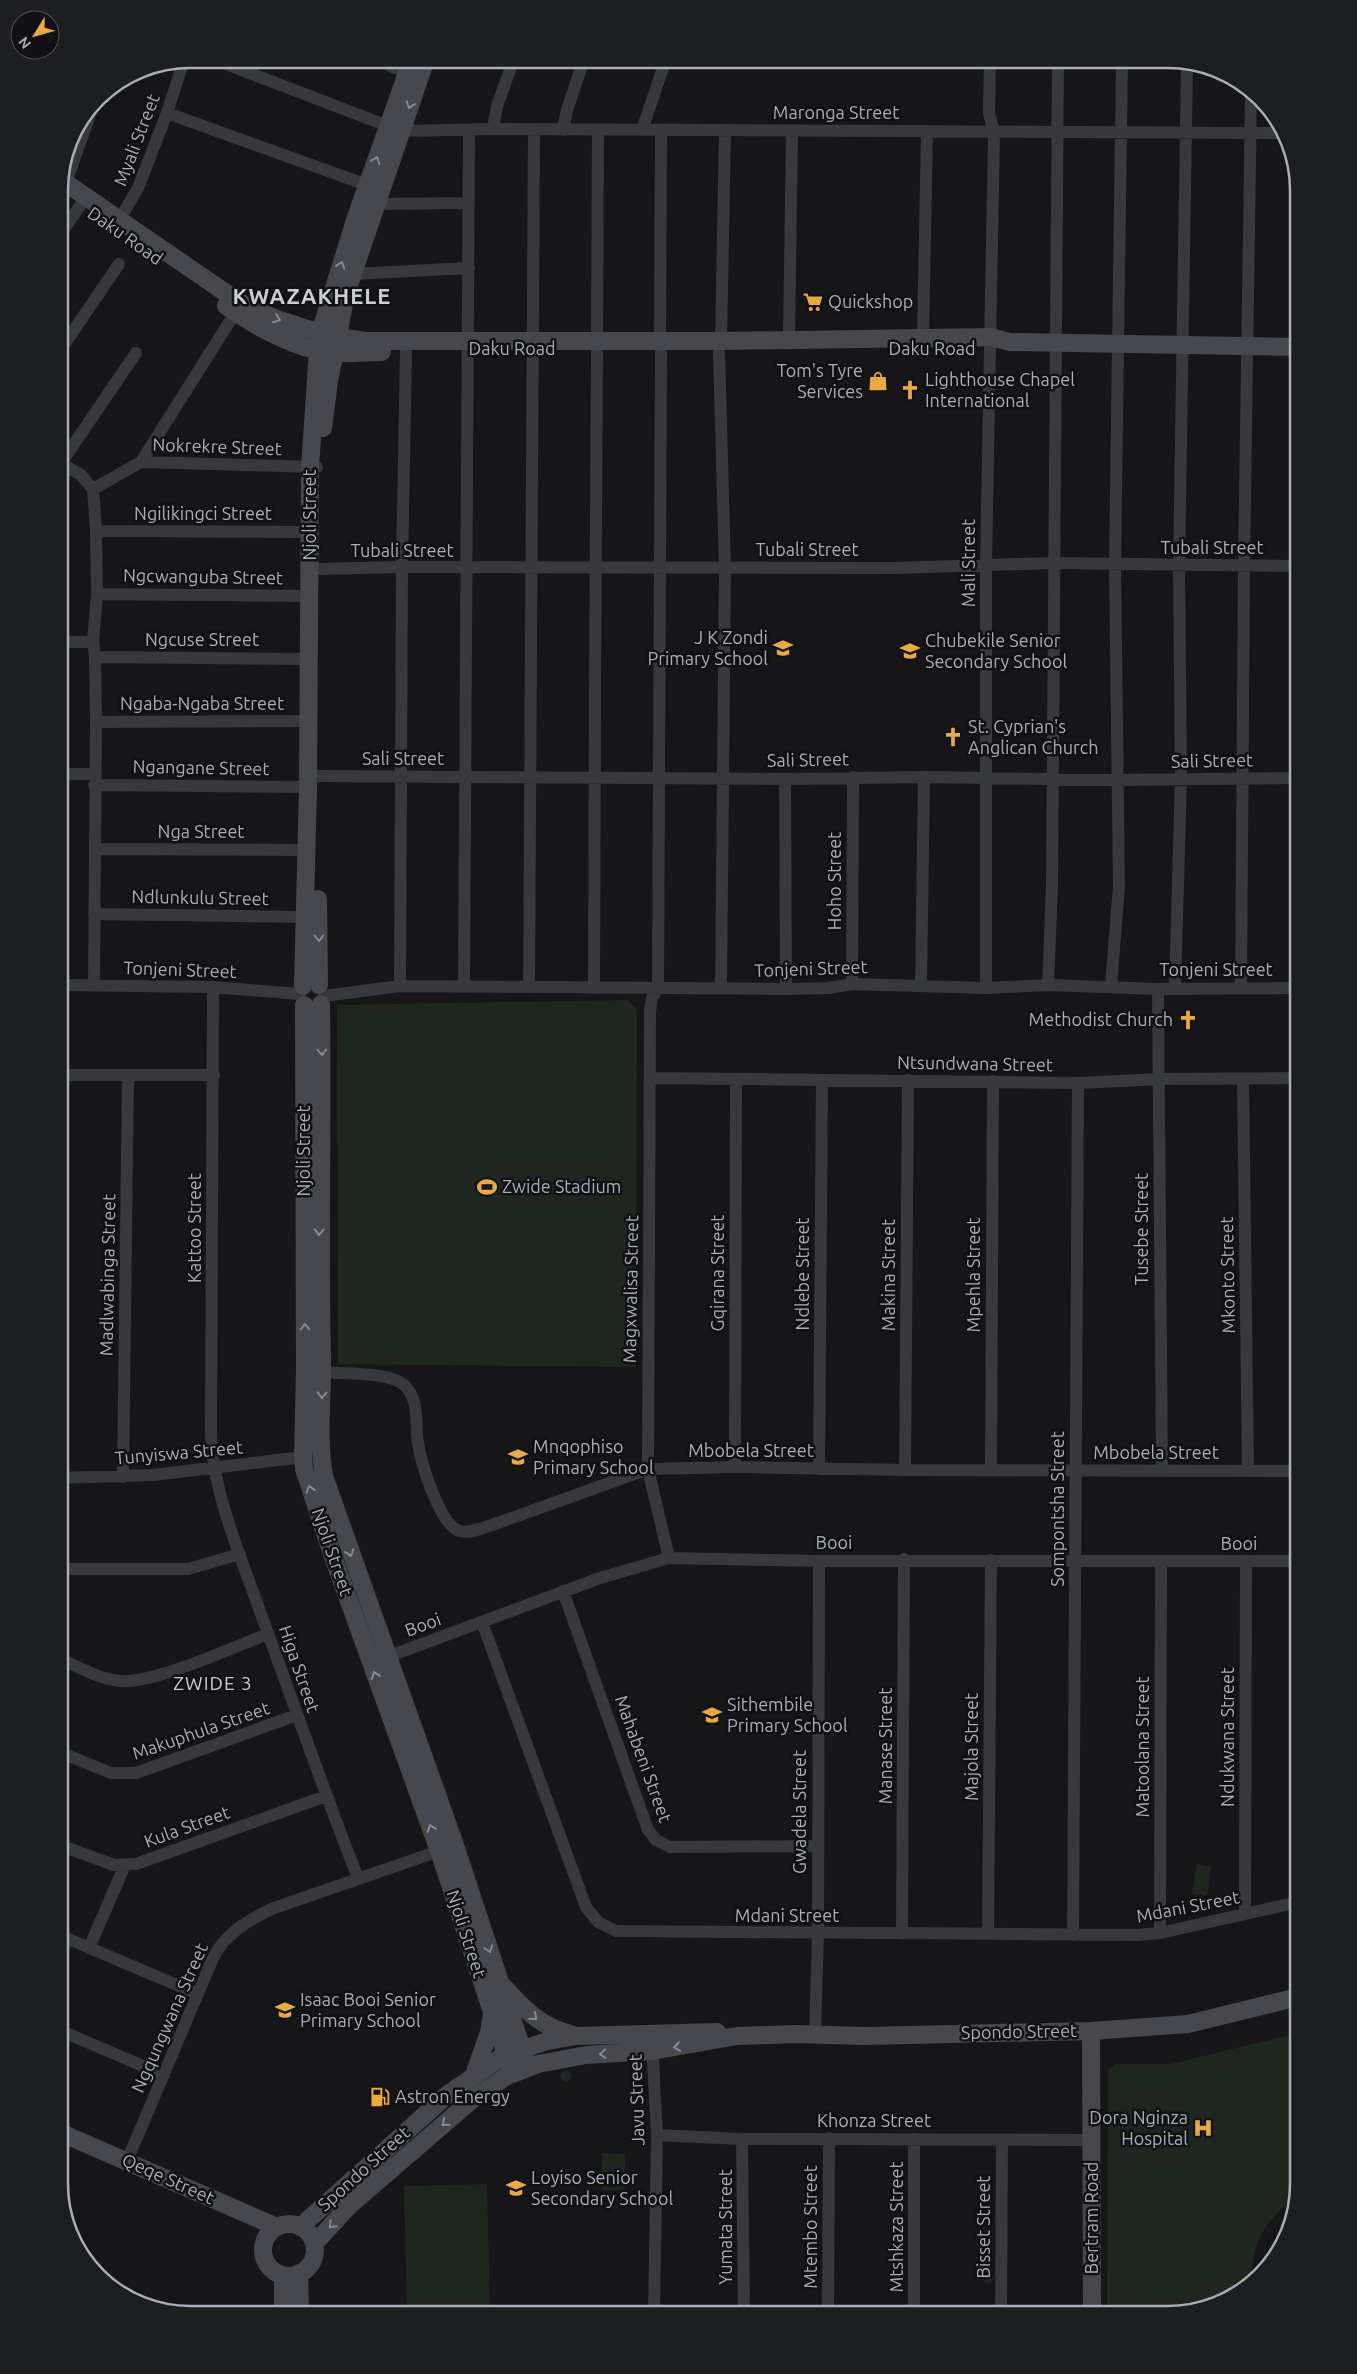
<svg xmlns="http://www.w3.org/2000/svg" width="1357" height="2374" font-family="Ubuntu,sans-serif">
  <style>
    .green { fill: #1f261f }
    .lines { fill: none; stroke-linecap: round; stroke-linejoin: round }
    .street { stroke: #38393d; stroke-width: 12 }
    .secondary { stroke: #46484d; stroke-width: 18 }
    .oneway { stroke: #868a93 }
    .labels { text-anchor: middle; stroke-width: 5; stroke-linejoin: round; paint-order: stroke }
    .street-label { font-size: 18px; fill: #a9aeb8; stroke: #111113 }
    .poi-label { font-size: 18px; fill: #a9aeb8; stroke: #111113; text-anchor: start }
    .neighbourhood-label { font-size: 19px; letter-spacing: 1px; fill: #cacdd4; stroke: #111113 }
    .district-label { font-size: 22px; font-weight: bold; letter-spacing: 1px; fill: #cacdd4; stroke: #111113 }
    .rim { fill: none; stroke: #a9aeb8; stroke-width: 2.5 }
  </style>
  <rect width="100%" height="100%" fill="#161618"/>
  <path class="green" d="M 628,1000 L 637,1010 L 636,1367 L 338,1364 L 337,1005 Z
    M 1197,1864 L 1211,1867 L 1207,1896 L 1192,1894 Z
    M 1298,2033 L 1298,2185 C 1294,2200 1284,2206 1273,2218 C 1257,2235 1252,2256 1251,2279 L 1225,2302 L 1167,2315 L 1107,2315 L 1108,2071 L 1115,2064 L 1171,2064 Z
    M560.5 2076a5.5 5.5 0 1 1 11 0a5.5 5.5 0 1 1-11 0Z
    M632.5 2092a5.5 5.5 0 1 1 11 0a5.5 5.5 0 1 1-11 0Z
    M 602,2153 L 625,2154 L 625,2191 L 602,2190 Z
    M 487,2184 L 490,2315 L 407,2315 L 404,2186 Z
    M982.5 2278a5.5 5.5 0 1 1 11 0a5.5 5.5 0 1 1-11 0Z"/>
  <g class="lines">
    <path class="street" d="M 213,59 L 401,131 L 493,129 L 1285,133
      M 374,59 L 407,73
      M 167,113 L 367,185
      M 493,129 L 497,106 L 514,59
      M 563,130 L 567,110 L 584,59
      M 642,130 L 666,59
      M 68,177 L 96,98
      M 377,204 L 468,203
      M 114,229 L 138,188 L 167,113 L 184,60
      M 59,236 L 80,206
      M 353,274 L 469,268
      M 923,337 L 927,131
      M 597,340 L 598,130
      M 789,340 L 792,131
      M 660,341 L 661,131
      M 721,341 L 725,131
      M 661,351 L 658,989 L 652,998 L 650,1011 L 648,1469 L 669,1558
      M 59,352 L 119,264
      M 719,353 L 725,567 L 721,988
      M 59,462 L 81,475 L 93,489 L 96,531 L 97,594 L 93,642 L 95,657 L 96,722 L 94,985
      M 141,462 L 235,313 L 238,304
      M 61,463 L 136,353
      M 93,489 L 141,462 L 317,467
      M 96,531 L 310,532
      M 316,569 L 402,567 L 895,568 L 1053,563 L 1298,566
      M 97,594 L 310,596
      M 59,642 L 93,642
      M 95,657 L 308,659
      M 96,722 L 308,721
      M 59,774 L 94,774
      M 317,776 L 785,779 L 924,777 L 1119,780 L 1298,778
      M 785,779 L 786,989
      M 94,785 L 308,787
      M 95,849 L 307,850
      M 94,914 L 306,917
      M 852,984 L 853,777
      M 59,985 L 213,987 L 300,994
      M 921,985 L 924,777
      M 1048,985 L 1052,885 L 1058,59
      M 400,986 L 402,567 L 406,351
      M 464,986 L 469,130
      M 529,986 L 534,130
      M 1111,986 L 1119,886 L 1115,565 L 1122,59
      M 1241,986 L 1244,566 L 1251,94
      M 213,987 L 211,1431 C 212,1493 242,1559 262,1617 C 294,1704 324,1792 358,1878
      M 1175,987 L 1181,779 L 1179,567 L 1187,63
      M 594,988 C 593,775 597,563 597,350
      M 986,988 L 986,564 L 994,133 L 989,113 L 990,59
      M 1158,989 L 1162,1470
      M 324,996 L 400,986 L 786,989 L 829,988 L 852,984 L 986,988 L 1048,985 L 1158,989 L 1298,988
      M 59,1075 L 214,1075
      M 651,1078 L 1078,1083 L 1159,1079 L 1298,1078
      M 1243,1079 L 1248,1470
      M 322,1372 C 342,1374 391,1372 404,1385 C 420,1399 415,1424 418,1443 C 421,1463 439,1523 459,1531 C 469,1534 482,1528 492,1525 L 648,1469 L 735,1467 L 905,1470 L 1298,1471
      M 735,1467 L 736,1080
      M 819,1469 L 822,1080
      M 905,1470 L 908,1080
      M 991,1470 L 993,1081
      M 123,1477 L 128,1075
      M 59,1478 L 153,1475 L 303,1457
      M 59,1569 L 188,1569 L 240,1554
      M 563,1591 L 648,1830 L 656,1840 L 670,1847 L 818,1846
      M 482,1622 L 586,1907 L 598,1922 L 616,1931 L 1137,1935 L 1160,1933 L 1298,1902
      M 387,1657 L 600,1578 L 669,1558 L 819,1561 L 1298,1561
      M 59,1658 C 78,1667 99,1679 120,1681 C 154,1684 233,1647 268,1634
      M 59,1752 L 111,1773 L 136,1773 L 297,1715
      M 59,1845 L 114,1865 L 136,1864 L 326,1796
      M 1245,1914 L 1246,1561
      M 1160,1933 L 1161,1561
      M 902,1934 L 904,1559
      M 988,1934 L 991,1560
      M 59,1935 L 198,1994
      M 1073,1935 L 1078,1083
      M 89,1948 L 125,1865
      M 59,2030 L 164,2075
      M 815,2034 L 818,1933 L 819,1561
      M 652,2043 L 657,2135 L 654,2315
      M 657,2135 L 742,2139 L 1092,2140
      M 742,2139 L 744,2315
      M 914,2139 L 914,2315
      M 127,2161 L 213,1958 C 226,1933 248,1920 274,1908 L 439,1851
      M 828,2315 L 829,2138
      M 1001,2315 L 1002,2140"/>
    <path class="secondary" d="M 60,179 L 239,302 L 274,318 L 320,333 L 337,337 L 366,341 L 721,341 L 990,337 L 1010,342 L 1298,347
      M 226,306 C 256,327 299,351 335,353 C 351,354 367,352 382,352
      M 323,428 L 329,381 L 346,294 L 426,59
      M 318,899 L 319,985
      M 303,986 L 308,787 L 310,467 L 318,350 L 320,333 L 356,217 L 412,59
      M 321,1004 C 323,1121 319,1238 322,1356 C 323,1396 317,1437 324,1476 L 455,1845 L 528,2067
      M 304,1005 L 305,1369 L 303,1457 L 304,1469 L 332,1554 L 439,1851 L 512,2073
      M 504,1987 C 525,2010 542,2028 574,2035
      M 1091,2031 L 1092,2315
      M 474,2075 L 489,2032 L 492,2014
      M 59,2132 L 277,2227
      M263 2250a26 26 0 1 1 52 0a26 26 0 1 1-52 0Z
      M 300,2227 L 447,2095 L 506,2054 L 548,2041 L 576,2036 L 717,2032
      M 314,2244 L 349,2206 L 473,2099 L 507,2076 L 538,2064 L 586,2055 L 652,2051 L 737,2036 L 795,2034 L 865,2036 L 1091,2031 L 1188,2024 L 1298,1997
      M 299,2273 L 300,2315
      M 283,2315 L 283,2275"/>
  </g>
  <defs><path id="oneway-chevron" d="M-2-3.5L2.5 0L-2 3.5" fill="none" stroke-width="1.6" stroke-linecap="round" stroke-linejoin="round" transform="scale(1.25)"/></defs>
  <g class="oneway">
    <use href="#oneway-chevron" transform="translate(410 105) rotate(110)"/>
    <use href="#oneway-chevron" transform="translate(376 160) rotate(-70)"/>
    <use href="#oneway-chevron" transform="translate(341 265) rotate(-71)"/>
    <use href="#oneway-chevron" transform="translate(277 319) rotate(20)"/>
    <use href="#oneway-chevron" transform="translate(319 938) rotate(89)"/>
    <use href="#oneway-chevron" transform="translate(322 1052) rotate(89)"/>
    <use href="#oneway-chevron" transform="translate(319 1232) rotate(91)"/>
    <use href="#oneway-chevron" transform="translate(305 1327) rotate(-90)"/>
    <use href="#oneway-chevron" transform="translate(322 1395) rotate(91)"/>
    <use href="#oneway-chevron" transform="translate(310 1489) rotate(-107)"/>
    <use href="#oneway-chevron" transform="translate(350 1553) rotate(71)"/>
    <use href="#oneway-chevron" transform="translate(375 1675) rotate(-110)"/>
    <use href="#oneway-chevron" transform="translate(431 1828) rotate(-110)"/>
    <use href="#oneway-chevron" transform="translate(489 1949) rotate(72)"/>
    <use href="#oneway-chevron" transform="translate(534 2017) rotate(40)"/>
    <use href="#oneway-chevron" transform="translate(677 2047) rotate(171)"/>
    <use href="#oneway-chevron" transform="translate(603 2054) rotate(177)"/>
    <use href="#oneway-chevron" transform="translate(445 2123) rotate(140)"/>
    <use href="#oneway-chevron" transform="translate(332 2225) rotate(133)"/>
  </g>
  <defs>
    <symbol id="supermarket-bare" viewBox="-9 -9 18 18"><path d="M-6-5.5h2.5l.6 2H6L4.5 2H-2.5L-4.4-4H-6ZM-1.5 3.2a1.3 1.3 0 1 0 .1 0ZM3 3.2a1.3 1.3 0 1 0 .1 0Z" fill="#ebab3c" stroke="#111113" stroke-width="2.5" paint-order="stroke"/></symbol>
    <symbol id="shop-bare" viewBox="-9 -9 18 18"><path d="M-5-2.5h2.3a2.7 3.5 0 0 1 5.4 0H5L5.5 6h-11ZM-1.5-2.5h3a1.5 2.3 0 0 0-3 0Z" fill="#ebab3c" stroke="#111113" stroke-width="2.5" paint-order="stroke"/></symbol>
    <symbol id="church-bare" viewBox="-9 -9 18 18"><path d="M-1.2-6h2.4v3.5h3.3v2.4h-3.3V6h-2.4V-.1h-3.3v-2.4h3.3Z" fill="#ebab3c" stroke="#111113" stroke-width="2.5" paint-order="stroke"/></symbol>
    <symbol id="school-bare" viewBox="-9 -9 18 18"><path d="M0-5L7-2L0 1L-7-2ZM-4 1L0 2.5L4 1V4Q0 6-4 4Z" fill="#ebab3c" stroke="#111113" stroke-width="2.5" paint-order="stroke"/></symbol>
    <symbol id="stadium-bare" viewBox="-9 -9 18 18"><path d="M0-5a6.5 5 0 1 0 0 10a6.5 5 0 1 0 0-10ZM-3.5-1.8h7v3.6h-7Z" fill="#ebab3c" stroke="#111113" stroke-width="2.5" paint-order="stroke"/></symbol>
    <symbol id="fuel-bare" viewBox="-9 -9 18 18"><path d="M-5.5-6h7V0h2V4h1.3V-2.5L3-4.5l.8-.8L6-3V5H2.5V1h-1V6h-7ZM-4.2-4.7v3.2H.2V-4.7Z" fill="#ebab3c" stroke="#111113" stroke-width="2.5" paint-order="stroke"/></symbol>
    <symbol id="hospital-bare" viewBox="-9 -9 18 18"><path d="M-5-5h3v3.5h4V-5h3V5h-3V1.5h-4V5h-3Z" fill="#ebab3c" stroke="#111113" stroke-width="2.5" paint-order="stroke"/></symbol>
  </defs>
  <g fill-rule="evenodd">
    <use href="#supermarket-bare" x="799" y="288" width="28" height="28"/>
    <use href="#shop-bare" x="864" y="367" width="28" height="28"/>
    <use href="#church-bare" x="896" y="376" width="28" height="28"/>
    <use href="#school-bare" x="769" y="634" width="28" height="28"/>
    <use href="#school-bare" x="896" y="637" width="28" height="28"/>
    <use href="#church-bare" x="939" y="723" width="28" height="28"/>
    <use href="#church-bare" x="1174" y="1006" width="28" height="28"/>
    <use href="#stadium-bare" x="473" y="1173" width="28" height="28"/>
    <use href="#school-bare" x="504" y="1443" width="28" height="28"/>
    <use href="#school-bare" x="698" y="1701" width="28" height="28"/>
    <use href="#school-bare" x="271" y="1996" width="28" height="28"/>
    <use href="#fuel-bare" x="366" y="2083" width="28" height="28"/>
    <use href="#hospital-bare" x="1189" y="2114" width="28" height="28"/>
    <use href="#school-bare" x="502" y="2174" width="28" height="28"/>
  </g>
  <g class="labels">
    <g class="street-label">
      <text x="836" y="119">Maronga Street</text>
      <text transform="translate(137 140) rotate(-69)" y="6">Myali Street</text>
      <text transform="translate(125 236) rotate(35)" y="6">Daku Road</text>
      <text x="512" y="355">Daku Road</text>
      <text x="932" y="355">Daku Road</text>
      <text transform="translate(217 447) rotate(2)" y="6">Nokrekre Street</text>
      <text x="203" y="520">Ngilikingci Street</text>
      <text transform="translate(310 515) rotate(-90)" y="6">Njoli Street</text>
      <text x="1212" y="554">Tubali Street</text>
      <text x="807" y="556">Tubali Street</text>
      <text x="402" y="557">Tubali Street</text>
      <text transform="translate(969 563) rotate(-90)" y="6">Mali Street</text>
      <text transform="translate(203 577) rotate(1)" y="6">Ngcwanguba Street</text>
      <text x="202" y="646">Ngcuse Street</text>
      <text x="202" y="710">Ngaba-Ngaba Street</text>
      <text x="403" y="765">Sali Street</text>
      <text transform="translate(808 760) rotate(-1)" y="6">Sali Street</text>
      <text transform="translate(1212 761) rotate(-1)" y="6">Sali Street</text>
      <text transform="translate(201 768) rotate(1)" y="6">Ngangane Street</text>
      <text x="201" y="838">Nga Street</text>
      <text transform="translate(835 881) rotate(-90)" y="6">Hoho Street</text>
      <text transform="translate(200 898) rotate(1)" y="6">Ndlunkulu Street</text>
      <text transform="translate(811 969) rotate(-2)" y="6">Tonjeni Street</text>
      <text transform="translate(180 970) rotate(2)" y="6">Tonjeni Street</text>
      <text x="1216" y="976">Tonjeni Street</text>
      <text transform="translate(975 1064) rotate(1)" y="6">Ntsundwana Street</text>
      <text transform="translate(304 1151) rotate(-90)" y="6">Njoli Street</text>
      <text transform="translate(195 1228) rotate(-90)" y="6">Kattoo Street</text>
      <text transform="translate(1142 1229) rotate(-90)" y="6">Tusebe Street</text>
      <text transform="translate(718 1273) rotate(-90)" y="6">Gqirana Street</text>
      <text transform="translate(803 1274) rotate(-90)" y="6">Ndlebe Street</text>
      <text transform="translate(108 1275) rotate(-89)" y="6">Madlwabinga Street</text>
      <text transform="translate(889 1275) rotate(-90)" y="6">Makina Street</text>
      <text transform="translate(974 1275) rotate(-90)" y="6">Mpehla Street</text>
      <text transform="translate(1228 1275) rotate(-91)" y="6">Mkonto Street</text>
      <text transform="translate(631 1289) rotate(-89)" y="6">Magxwalisa Street</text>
      <text x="751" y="1457">Mbobela Street</text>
      <text transform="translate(179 1453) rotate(-5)" y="6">Tunyiswa Street</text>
      <text x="1156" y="1459">Mbobela Street</text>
      <text transform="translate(1058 1509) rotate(-90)" y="6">Sompontsha Street</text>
      <text x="834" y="1549">Booi</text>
      <text x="1239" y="1550">Booi</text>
      <text transform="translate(332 1552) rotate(71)" y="6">Njoli Street</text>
      <text transform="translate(423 1625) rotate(-20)" y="6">Booi</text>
      <text transform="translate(299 1669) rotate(71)" y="6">Higa Street</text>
      <text transform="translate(201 1731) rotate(-19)" y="6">Makuphula Street</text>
      <text transform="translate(1228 1737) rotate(-90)" y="6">Ndukwana Street</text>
      <text transform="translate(886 1746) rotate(-90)" y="6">Manase Street</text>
      <text transform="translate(972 1747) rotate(-90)" y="6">Majola Street</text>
      <text transform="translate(1143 1747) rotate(-90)" y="6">Matoolana Street</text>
      <text transform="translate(643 1759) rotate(70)" y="6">Mahabeni Street</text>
      <text transform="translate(800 1812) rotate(-90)" y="6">Gwadela Street</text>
      <text transform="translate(187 1827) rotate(-20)" y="6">Kula Street</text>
      <text transform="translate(1188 1907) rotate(-11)" y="6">Mdani Street</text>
      <text x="787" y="1922">Mdani Street</text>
      <text transform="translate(466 1934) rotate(72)" y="6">Njoli Street</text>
      <text transform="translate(170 2018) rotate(-66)" y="6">Ngqungwana Street</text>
      <text transform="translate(1019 2032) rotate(-1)" y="6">Spondo Street</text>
      <text transform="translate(637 2100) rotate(-92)" y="6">Javu Street</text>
      <text x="874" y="2127">Khonza Street</text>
      <text transform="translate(364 2169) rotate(-42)" y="6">Spondo Street</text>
      <text transform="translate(168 2179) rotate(24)" y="6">Qeqe Street</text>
      <text transform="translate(1092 2218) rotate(-90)" y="6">Bertram Road</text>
      <text transform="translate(726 2227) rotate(-90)" y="6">Yumata Street</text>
      <text transform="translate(811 2227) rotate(-90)" y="6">Mtembo Street</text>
      <text transform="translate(897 2227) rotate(-90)" y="6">Mtshkaza Street</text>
      <text transform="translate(984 2227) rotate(-90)" y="6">Bisset Street</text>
    </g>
    <g class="poi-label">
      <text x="828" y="308">Quickshop</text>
      <text x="863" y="377" text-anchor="end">Tom's Tyre<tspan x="863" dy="21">Services</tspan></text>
      <text x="925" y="386">Lighthouse Chapel<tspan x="925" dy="21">International</tspan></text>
      <text x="768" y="644" text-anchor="end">J K Zondi<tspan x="768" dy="21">Primary School</tspan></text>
      <text x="925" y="647">Chubekile Senior<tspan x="925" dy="21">Secondary School</tspan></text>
      <text x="968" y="733">St. Cyprian's<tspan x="968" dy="21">Anglican Church</tspan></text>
      <text x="1173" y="1026" text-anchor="end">Methodist Church</text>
      <text x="502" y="1193">Zwide Stadium</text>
      <text x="533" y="1453">Mnqophiso<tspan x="533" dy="21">Primary School</tspan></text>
      <text x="727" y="1711">Sithembile<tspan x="727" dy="21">Primary School</tspan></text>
      <text x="300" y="2006">Isaac Booi Senior<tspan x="300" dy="21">Primary School</tspan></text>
      <text x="395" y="2103">Astron Energy</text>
      <text x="1188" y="2124" text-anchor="end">Dora Nginza<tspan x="1188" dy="21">Hospital</tspan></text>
      <text x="531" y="2184">Loyiso Senior<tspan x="531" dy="21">Secondary School</tspan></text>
    </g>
    <g class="neighbourhood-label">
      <text x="213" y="1690">ZWIDE 3</text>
    </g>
    <g class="district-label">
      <text x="312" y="304">KWAZAKHELE</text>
    </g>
  </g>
  <path d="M0 0H1357V2374H0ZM190 68H1168A122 122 0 0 1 1290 190V2184A122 122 0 0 1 1168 2306H190A122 122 0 0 1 68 2184V190A122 122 0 0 1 190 68Z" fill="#1d1e20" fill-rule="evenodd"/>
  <path class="rim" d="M190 68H1168A122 122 0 0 1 1290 190V2184A122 122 0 0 1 1168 2306H190A122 122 0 0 1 68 2184V190A122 122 0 0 1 190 68Z"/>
  <g transform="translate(35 35) rotate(233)"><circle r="24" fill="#111113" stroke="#4e5055"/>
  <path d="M0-4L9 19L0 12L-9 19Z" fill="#ebab3c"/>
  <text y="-8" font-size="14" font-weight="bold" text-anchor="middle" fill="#a9aeb8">N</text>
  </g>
</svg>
